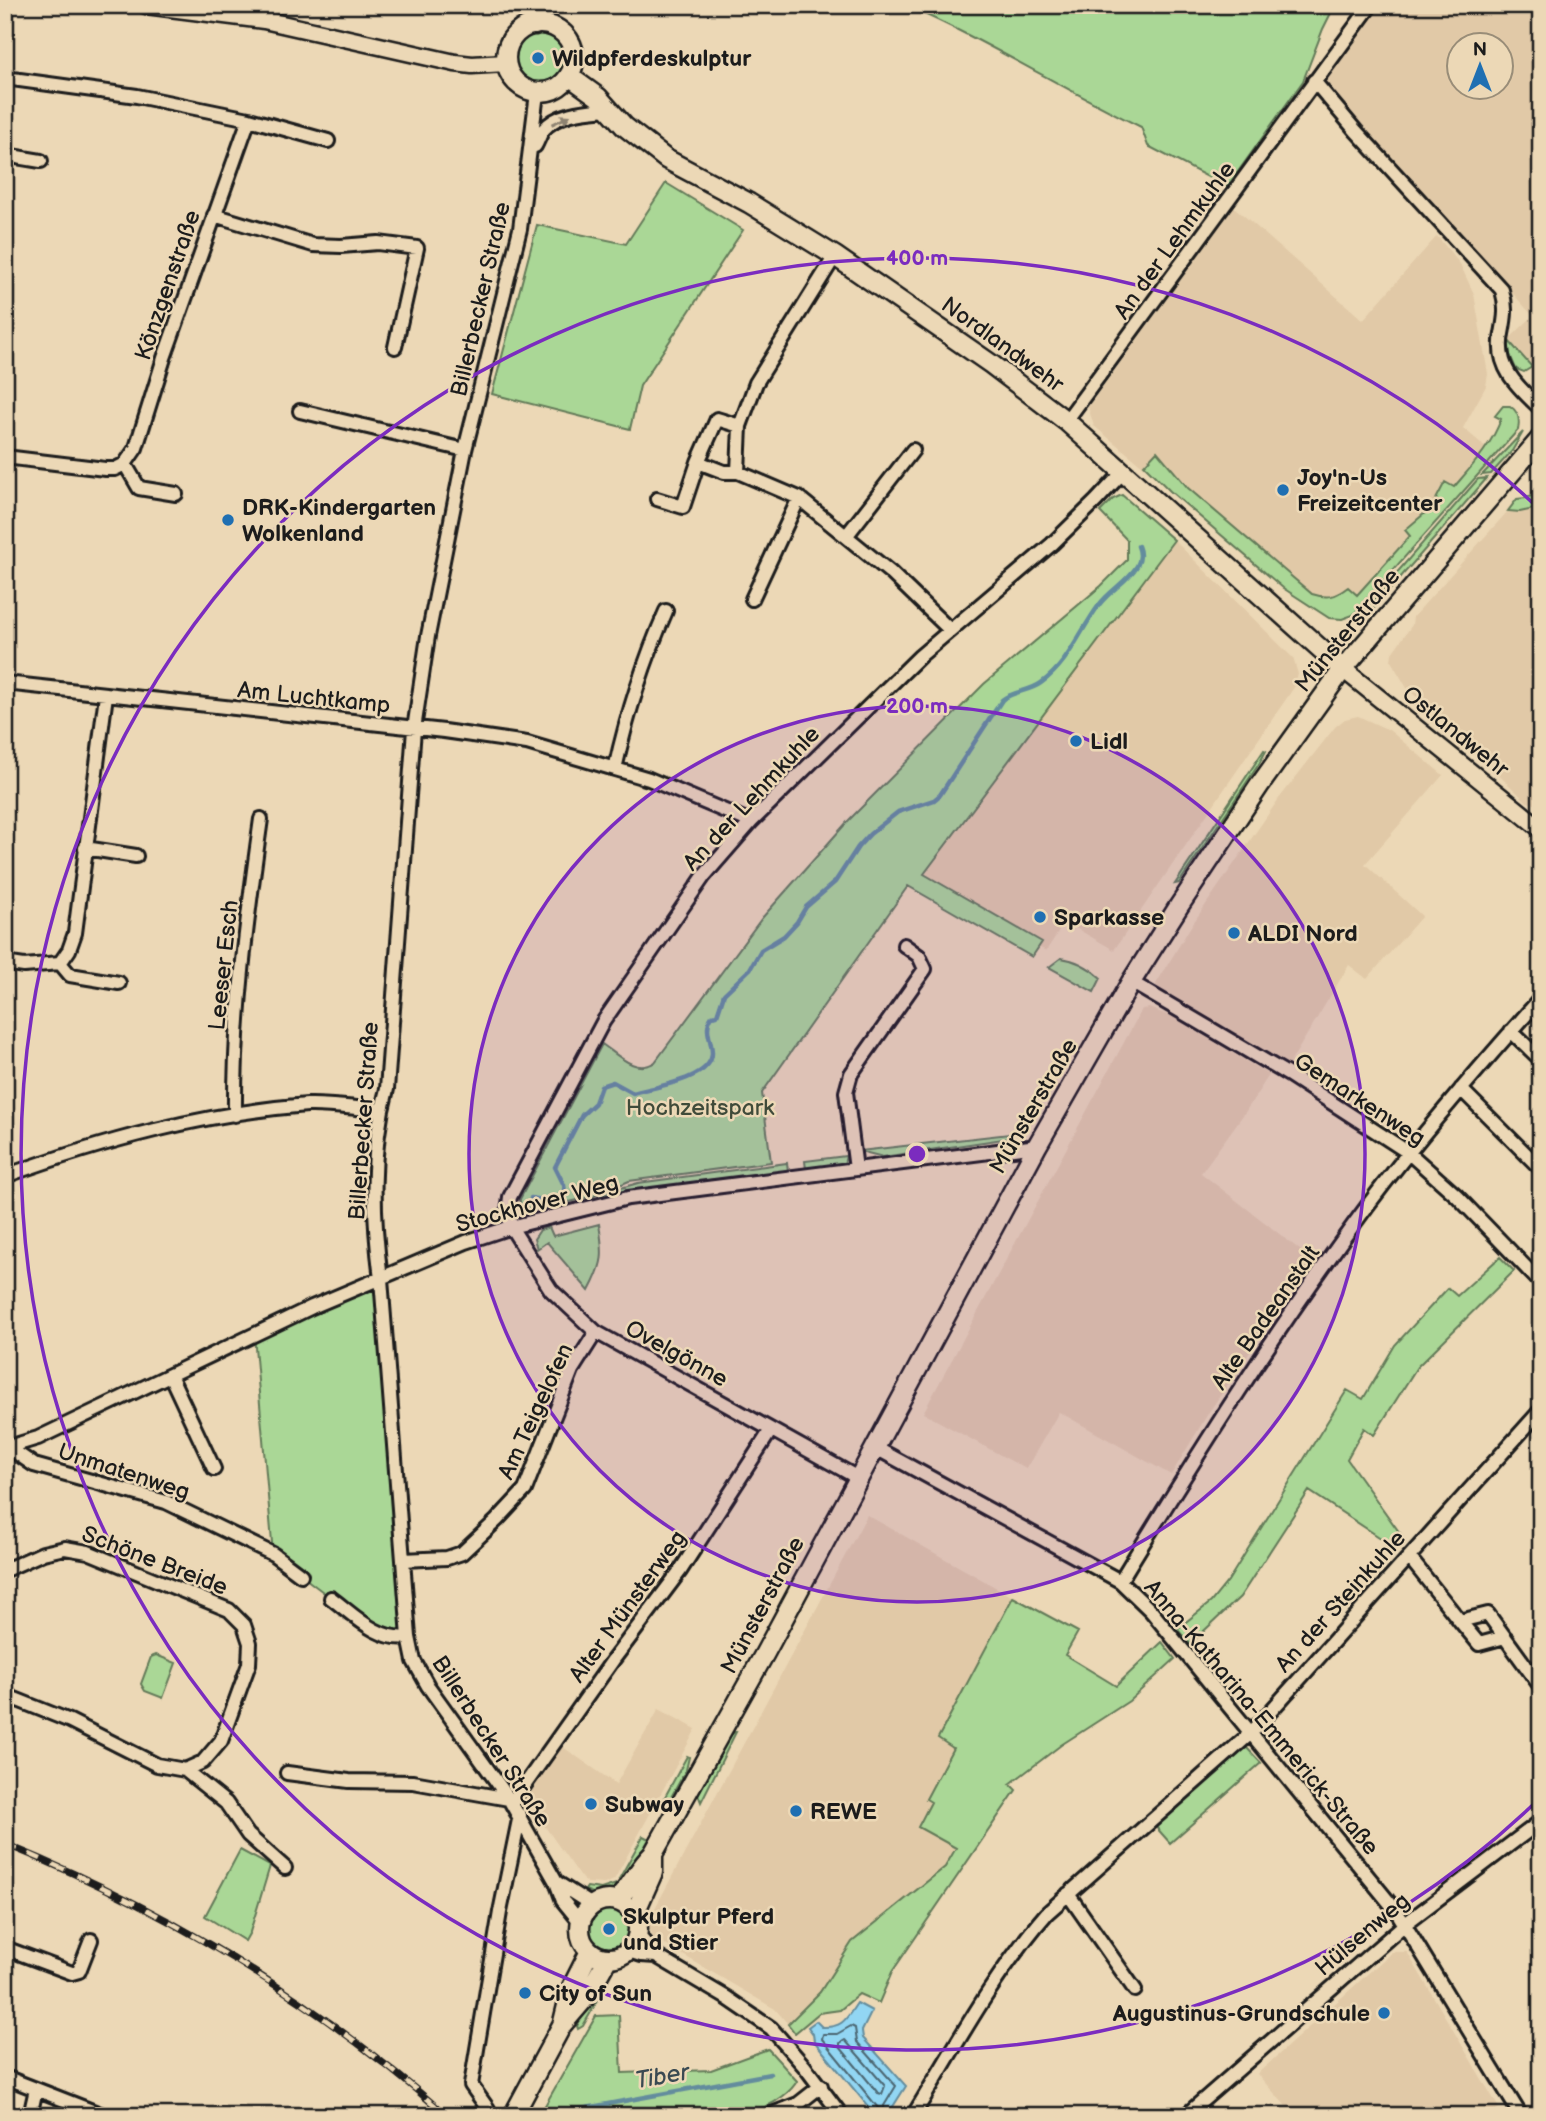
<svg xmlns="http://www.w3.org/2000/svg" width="1546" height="2121" font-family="'Balsamiq Sans',sans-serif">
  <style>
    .built { fill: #e1c9a7; fill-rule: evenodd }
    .green { fill: #aad796; stroke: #637a59; stroke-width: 2 }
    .water { fill: #92d6f3; stroke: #638c9d; stroke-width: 2 }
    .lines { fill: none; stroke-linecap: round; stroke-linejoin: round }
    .shore { stroke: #4b6672; stroke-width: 2 }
    .stream { stroke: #638c9d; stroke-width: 4.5 }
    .minor-casing { stroke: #1c1c1c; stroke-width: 18 }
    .tertiary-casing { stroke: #1c1c1c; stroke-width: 21 }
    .secondary-casing { stroke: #1c1c1c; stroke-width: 23 }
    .minor { stroke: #ecd8b6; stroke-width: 12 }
    .tertiary { stroke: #ecd8b6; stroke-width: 16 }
    .secondary { stroke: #ecd8b6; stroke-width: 18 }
    .rail-casing { stroke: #1c1c1c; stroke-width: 7 }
    .rail { stroke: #ecd8b6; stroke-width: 4.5; stroke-dasharray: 13; stroke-linecap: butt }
    .oneway { fill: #8e8371 }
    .ring { fill: none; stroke: #7b2cbf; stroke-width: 3.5 }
    .poi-dot { fill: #1f6fb2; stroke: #ecd8b6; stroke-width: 2.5 }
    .labels { text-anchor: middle; stroke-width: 5; stroke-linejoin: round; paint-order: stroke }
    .poi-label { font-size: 23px; font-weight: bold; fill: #1c1c1c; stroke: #ecd8b6; text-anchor: start }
    .street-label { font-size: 23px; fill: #1c1c1c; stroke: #ecd8b6 }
    .park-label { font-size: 23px; fill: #404b3a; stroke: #ecd8b6 }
    .water-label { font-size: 24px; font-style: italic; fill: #3a4a52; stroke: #ecd8b6 }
    .centre { fill: #7b2cbf; stroke: #ecd8b6; stroke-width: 3.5 }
    .ring-label { font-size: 21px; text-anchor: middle; font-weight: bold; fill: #7b2cbf; stroke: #ecd8b6; stroke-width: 5; stroke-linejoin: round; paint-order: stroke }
  </style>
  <rect width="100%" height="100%" fill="#ecd8b6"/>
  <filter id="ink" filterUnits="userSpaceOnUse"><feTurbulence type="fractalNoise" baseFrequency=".0143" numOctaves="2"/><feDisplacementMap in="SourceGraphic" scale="14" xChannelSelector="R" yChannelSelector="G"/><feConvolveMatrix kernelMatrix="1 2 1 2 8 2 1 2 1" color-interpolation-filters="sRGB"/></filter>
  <g filter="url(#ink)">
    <path class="built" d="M 1382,5 L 1541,5 L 1541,377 L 1508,340 L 1533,316 L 1324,83 ZM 1458,46 L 1500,46 L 1500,88 L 1458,88 Z
      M 1234,207 L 1363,320 L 1437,236 L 1460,264 L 1474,294 L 1488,374 L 1486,386 L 1463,428 L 1488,449 L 1344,611 L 1315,607 L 1094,426 L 1088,407 Z
      M 1538,507 L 1541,512 L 1539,805 L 1527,802 L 1407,688 L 1391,661 L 1392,653 L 1412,625 L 1413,617 L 1508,511 L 1520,512 Z
      M 1174,540 L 1293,658 L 1298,674 L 1295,686 L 1114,950 L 1065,922 L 1046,951 L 919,882 Z
      M 1358,716 L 1389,730 L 1443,775 L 1365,864 L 1422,916 L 1367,979 L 1349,965 L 1287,1068 L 1157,989 L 1156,984 L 1191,926 L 1278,800 L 1335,727 L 1345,719 Z
      M 1149,1008 L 1173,1017 L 1269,1075 L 1246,1111 L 1201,1173 L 1313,1260 L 1209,1412 L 1171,1475 L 1059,1412 L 1026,1469 L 923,1413 L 1142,1009 Z
      M 867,1515 L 1013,1597 L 984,1652 L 953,1748 L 926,1798 L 931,1802 L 918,1826 L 956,1848 L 945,1867 L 852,1942 L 820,1992 L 788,2024 L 775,2009 L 654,1938 L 647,1923 Z
      M 659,1709 L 696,1729 L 614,1880 L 604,1884 L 588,1883 L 583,1880 L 531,1807 L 531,1788 L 560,1745 L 616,1784 Z
      M 1392,1952 L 1407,1952 L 1499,2108 L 1487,2116 L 1295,2116 L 1257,2074 Z"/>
    <path class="green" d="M 904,5 L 1335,5 L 1323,29 L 1303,81 L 1227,187 L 1148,146 L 1141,127 C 1061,88 986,40 904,5 Z
      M516 58a24 24 0 1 1 48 0a24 24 0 1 1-48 0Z
      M 666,183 L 743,230 L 640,386 L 630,429 L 492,394 L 537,225 L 626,244 Z
      M 1508,340 L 1532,367 L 1524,372 L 1516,369 L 1510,355 Z
      M 1503,406 L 1510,406 C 1519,412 1520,420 1518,430 L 1353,615 L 1342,619 L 1329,618 L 1283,588 L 1170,491 L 1144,465 L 1157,451 L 1188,488 L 1312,594 C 1328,599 1335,597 1348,587 L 1357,595 L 1410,536 L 1405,530 L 1432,507 L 1445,482 L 1454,487 C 1472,466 1492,445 1501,419 L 1495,416 Z
      M 1523,432 L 1512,451 L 1491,474 L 1482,475 Z
      M 1487,478 L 1366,617 L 1362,613 L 1478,479 Z
      M 1541,492 L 1541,512 L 1538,508 L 1520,512 L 1508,511 L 1517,499 L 1526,498 Z
      M 1122,495 L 1174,540 L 924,874 L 1042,942 L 1032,957 L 908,886 L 762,1093 L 771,1162 L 629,1181 L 594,1196 L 541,1209 L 531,1209 L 520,1206 L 520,1199 L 602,1044 C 618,1055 636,1075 655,1062 L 762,918 L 848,821 L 984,684 L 1101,586 L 1127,560 L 1127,540 L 1100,512 L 1113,499 Z
      M 1264,750 L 1266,751 L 1259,764 L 1179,883 L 1175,884 Z
      M 1061,958 C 1077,960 1089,967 1101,978 L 1094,992 L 1049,967 Z
      M 1009,1134 L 1010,1138 L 883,1157 L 860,1151 Z
      M 846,1156 L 844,1164 L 806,1169 L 805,1161 Z
      M 787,1163 L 788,1171 L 710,1180 L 710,1182 L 698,1184 L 697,1182 L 599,1197 L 607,1192 L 638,1183 Z
      M 599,1224 C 604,1255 604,1263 589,1291 L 547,1242 L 537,1249 L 534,1239 L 540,1230 L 549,1227 L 553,1236 Z
      M 1500,1257 L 1514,1271 L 1417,1367 L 1374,1435 L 1364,1428 L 1347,1459 L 1402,1536 L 1393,1546 L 1309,1491 L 1240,1597 L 1190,1644 L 1177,1629 L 1211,1602 L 1228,1581 L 1347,1390 L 1363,1399 L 1395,1345 L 1448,1288 L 1457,1296 Z
      M 381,1279 L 409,1637 L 398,1639 L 331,1598 L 273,1554 L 254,1335 Z
      M 1013,1597 L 1078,1632 L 1065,1655 L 1116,1686 L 1162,1642 L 1175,1659 L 1129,1701 L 1061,1745 L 1010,1784 L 1016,1790 L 892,1972 L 879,2003 L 859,1994 L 840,2010 L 819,2013 L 795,2033 L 788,2024 L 820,1992 L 852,1942 L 945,1867 L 956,1848 L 918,1827 L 931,1802 L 926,1799 L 953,1748 L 938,1738 Z
      M 156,1655 L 176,1663 L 163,1698 L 145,1691 L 141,1684 L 151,1657 Z
      M 734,1732 L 736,1732 L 701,1802 L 698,1794 L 728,1738 Z
      M 1246,1747 L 1261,1763 L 1170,1843 L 1155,1826 Z
      M 687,1756 L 689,1757 L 686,1770 L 665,1808 L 660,1806 Z
      M 643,1836 L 649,1839 L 625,1882 L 619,1879 Z
      M 240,1850 L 270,1866 L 250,1932 L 245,1941 L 205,1916 Z
      M 616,1884 L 621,1887 C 608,1897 600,1897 585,1890 L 587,1887 L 601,1889 Z
      M590 1929a19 19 0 1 1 38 0a19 19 0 1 1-38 0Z
      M 600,1981 L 607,1984 L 583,2026 L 578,2029 L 577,2026 Z
      M 619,2015 L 622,2073 L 711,2070 L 768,2049 L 797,2081 C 791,2092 776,2102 765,2107 L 711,2116 L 539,2116 L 596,2016 Z"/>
    <path class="water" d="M 857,2003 L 872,2011 L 862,2031 L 863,2038 L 906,2086 L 887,2116 L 876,2116 L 814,2041 L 813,2034 L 808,2027 L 816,2021 L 822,2027 C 843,2028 846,2019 857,2003 Z"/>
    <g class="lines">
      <path class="shore" d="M 851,2026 L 855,2028 L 857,2042 L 896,2086 L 882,2109 L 878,2108 L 822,2039 L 823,2034 L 837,2034 Z
        M 845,2040 L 885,2086 L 882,2094 L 878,2093 L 840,2047 L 840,2043 Z"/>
      <path class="stream" d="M 531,1198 L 542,1200 L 558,1197 L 565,1191 L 564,1185 L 555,1167 L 582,1115 L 595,1103 L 601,1086 L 613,1082 L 633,1093 C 652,1087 712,1080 712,1053 C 712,1040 703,1029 712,1016 L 717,1015 L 724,994 L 750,969 L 761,950 L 784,936 L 797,922 L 806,907 L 835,882 L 858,847 L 870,834 L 898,812 L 934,800 L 940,795 L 1002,700 C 1012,691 1029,692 1041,683 C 1069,663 1079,632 1099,605 C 1110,590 1127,582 1137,566 C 1141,559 1141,553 1138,546
        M 559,2113 L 770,2074"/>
      <defs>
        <path id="minor" d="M 5,78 L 137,96 L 249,119
          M 1314,81 L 1356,131 L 1502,290 C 1507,307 1505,318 1502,334 C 1495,368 1519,388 1541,409
          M 537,93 L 520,229 L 465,450 L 428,636 L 414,729 L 387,1089 C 370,1151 373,1217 381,1279 L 409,1637 L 414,1661 L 428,1686 L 509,1799 L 556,1882 L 563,1901 L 581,1923
          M 535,146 C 538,141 540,134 543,130 C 558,112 587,111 608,109
          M 5,155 L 41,161
          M 214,215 L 313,245 L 341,246 L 378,243 L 417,248 L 395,347
          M 835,256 L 756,383 L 740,426 L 738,472 L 799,498 L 891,573 L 950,630
          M 300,411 L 465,450
          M 1066,421 L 1371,5
          M 5,457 L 105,469 L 115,469 L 125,464 L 136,448 L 164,358 L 249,119 L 328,141
          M 125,464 L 139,488 L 176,494
          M 738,472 L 724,472 L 698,462 L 717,419 L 740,426
          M 657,499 L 683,507 L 698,462
          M 847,535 L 913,450
          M 752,599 L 799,498
          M 5,683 L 444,731 L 527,743 L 649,779 L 751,822
          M 615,769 C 627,715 644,661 666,611
          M 85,848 L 136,856
          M 5,963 L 24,966 L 60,963 L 69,950 L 75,933 L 106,695
          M 60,963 L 70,975 L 119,983
          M 1131,982 L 1289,1075 L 1409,1153 L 1457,1196 L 1541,1283
          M 1511,1031 L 1541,1060
          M 1461,1089 L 1541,1169
          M 235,1115 C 234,1016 247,918 261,819
          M 856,1169 L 846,1092 L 851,1074 L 925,969 L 919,956 L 904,945
          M 5,1176 C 103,1141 203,1113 307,1105 C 331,1104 357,1109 381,1110
          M 170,1375 L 214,1469
          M 8,1447 L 34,1465 L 166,1502 L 273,1554 L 301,1575
          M 874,1447 L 1120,1581 L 1151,1611 L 1397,1912 L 1521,2116
          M 5,1448 L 38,1438 L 312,1307 L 466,1242 L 511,1227 L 628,1198 L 1037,1146
          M 858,1478 L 596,1332 L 551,1290 L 530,1257 L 511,1227 L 508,1212 L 510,1197 L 603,1022 L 704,876 L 751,822 L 920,656 L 1052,544 L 1096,501 L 1124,471
          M 1409,1557 L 1460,1621 L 1488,1614 L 1541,1687
          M 403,1560 L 447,1558 L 462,1553 L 497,1520 L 525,1490 L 572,1370 L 596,1332
          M 5,1570 L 43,1553 L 65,1548 L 88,1552 L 229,1610 L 244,1625 L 250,1643 L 249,1664 L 221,1741 L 203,1762 L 185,1770 L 157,1765 L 70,1721 L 5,1695
          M 1120,1581 C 1198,1453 1278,1326 1368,1205 C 1422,1133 1481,1065 1541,998
          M 331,1598 C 354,1615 379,1642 409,1637
          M 1460,1621 L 1479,1644 L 1505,1637
          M 185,1770 L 226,1803 L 248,1835 L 285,1868
          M 287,1773 L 349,1781 L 413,1782 L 509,1799
          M 512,1803 L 613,1660 L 680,1571 L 771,1430
          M 556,1882 L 592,1905
          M 1068,1894 L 1135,1990
          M 638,1935 L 656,1956 L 727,1998 L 771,2028 L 805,2067 L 842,2116
          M 5,1948 L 72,1973 L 79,1971 L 91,1940
          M 629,1951 L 641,1955 L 656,1956
          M 5,2077 L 105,2116
          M 488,2109 L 471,2085 L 500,1912 L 520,1815
          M 30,2116 L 36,2089
          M 767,2116 L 798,2104 L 821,2086
          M 913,2116 C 955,2047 994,1974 1047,1913 L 1251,1733 L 1541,1410
          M 1185,2116 L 1405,1924 L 1541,1821"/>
        <path id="tertiary" d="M 146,5 L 264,20 L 455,63 L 472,65 L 506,63
          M 1343,669 L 1541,829"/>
        <path id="secondary" d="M 531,5 L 535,25
          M506 58a34 34 0 1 1 68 0a34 34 0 1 1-68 0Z
          M 569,76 L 598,97 L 624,126 L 666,159 L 749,203 L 835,256 L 991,364 L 1066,421 L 1343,669
          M580 1929a29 29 0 1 1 58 0a29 29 0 1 1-58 0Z
          M 616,1901 C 631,1887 638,1868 653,1854 L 765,1653 L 1037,1146 L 1131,982 L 1179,906 L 1259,786 L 1343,669 L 1541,438
          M 634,1915 L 653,1872 L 653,1854
          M 563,2022 L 571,1989 L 590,1951
          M 513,2116 L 562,2025 L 586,1997 L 608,1958"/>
      </defs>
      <use href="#minor" class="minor-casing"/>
      <use href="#tertiary" class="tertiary-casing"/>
      <use href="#secondary" class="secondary-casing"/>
      <use href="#minor" class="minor"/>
      <use href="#tertiary" class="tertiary"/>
      <use href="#secondary" class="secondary"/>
      <defs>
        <path id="rail" d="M 5,1844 C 166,1909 316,2001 447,2116"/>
      </defs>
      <use href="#rail" class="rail-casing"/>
      <use href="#rail" class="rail"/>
    </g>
    <defs><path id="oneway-solid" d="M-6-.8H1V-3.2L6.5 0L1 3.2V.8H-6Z" transform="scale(1.75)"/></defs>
    <use class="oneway" href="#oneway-solid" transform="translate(561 120) rotate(-26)"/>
  </g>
  <circle cx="917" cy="1154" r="448" fill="#7b2cbf" fill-opacity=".12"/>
  <g class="ring">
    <circle cx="917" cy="1154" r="448"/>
    <path d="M1539 1799A896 896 0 1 1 1539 509"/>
  </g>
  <g class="poi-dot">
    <circle cx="538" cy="58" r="7"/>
    <circle cx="1283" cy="490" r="7"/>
    <circle cx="228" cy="520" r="7"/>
    <circle cx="1076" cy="741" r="7"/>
    <circle cx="1040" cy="917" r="7"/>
    <circle cx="1234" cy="933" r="7"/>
    <circle cx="591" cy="1804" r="7"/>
    <circle cx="796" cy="1811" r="7"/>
    <circle cx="609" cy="1929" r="7"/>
    <circle cx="525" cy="1993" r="7"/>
    <circle cx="1384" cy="2013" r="7"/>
  </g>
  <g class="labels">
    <g class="poi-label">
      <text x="552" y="66">Wildpferdeskulptur</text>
      <text x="1297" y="485">Joy'n-Us<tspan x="1297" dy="26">Freizeitcenter</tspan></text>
      <text x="242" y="515">DRK-Kindergarten<tspan x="242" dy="26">Wolkenland</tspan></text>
      <text x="1090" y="749">Lidl</text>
      <text x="1054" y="925">Sparkasse</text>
      <text x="1248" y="941">ALDI Nord</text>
      <text x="605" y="1812">Subway</text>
      <text x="810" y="1819">REWE</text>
      <text x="623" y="1924">Skulptur Pferd<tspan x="623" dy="26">und Stier</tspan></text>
      <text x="539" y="2001">City of Sun</text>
      <text x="1370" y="2021" text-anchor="end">Augustinus-Grundschule</text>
    </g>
    <g class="street-label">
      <text transform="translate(1174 240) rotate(-54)" y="8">An der Lehmkuhle</text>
      <text transform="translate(167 285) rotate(-71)" y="8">Könzgenstraße</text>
      <text transform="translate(480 299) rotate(-77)" y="8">Billerbecker Straße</text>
      <text transform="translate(1003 344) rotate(36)" y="8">Nordlandwehr</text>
      <text transform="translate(1347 630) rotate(-51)" y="8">Münsterstraße</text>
      <text transform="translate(314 697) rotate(6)" y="8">Am Luchtkamp</text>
      <text transform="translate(1456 731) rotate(39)" y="8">Ostlandwehr</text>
      <text transform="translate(751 798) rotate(-47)" y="8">An der Lehmkuhle</text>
      <text transform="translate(223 965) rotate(-84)" y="8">Leeser Esch</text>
      <text transform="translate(1360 1099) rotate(33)" y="8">Gemarkenweg</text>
      <text transform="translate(1033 1106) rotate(-60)" y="8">Münsterstraße</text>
      <text transform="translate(363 1121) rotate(-86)" y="8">Billerbecker Straße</text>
      <text transform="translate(537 1203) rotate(-15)" y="8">Stockhover Weg</text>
      <text transform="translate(1265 1317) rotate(-55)" y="8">Alte Badeanstalt</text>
      <text transform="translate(677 1353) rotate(29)" y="8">Ovelgönne</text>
      <text transform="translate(535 1411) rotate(-65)" y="8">Am Teigelofen</text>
      <text transform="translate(124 1471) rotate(18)" y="8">Unmatenweg</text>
      <text transform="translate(155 1560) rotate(21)" y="8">Schöne Breide</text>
      <text transform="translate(1340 1601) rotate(-48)" y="8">An der Steinkuhle</text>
      <text transform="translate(762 1605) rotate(-62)" y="8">Münsterstraße</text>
      <text transform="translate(627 1606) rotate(-54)" y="8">Alter Münsterweg</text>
      <text transform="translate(1262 1717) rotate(50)" y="8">Anna-Katharina-Emmerick-Straße</text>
      <text transform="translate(492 1741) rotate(57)" y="8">Billerbecker Straße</text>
      <text transform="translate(1362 1934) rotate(-40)" y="8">Hülsenweg</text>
    </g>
    <g class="park-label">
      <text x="700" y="1115">Hochzeitspark</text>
    </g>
    <g class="water-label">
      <text transform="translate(662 2076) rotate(-10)" y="8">Tiber</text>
    </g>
  </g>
  <circle cx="917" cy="1154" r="10" class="centre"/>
  <g class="ring-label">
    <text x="917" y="265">400 m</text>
    <text x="917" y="713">200 m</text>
  </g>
  <rect width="1546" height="2121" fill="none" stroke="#ecd8b6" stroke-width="28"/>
  <rect x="14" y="14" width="1518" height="2093" fill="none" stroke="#1c1c1c" stroke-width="2.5" filter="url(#ink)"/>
  <g transform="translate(1480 66)"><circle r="33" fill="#ecd8b6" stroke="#998d78" stroke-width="2"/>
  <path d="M0-5L12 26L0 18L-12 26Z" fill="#1f6fb2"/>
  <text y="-10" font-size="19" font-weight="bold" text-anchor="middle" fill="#1c1c1c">N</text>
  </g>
</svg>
